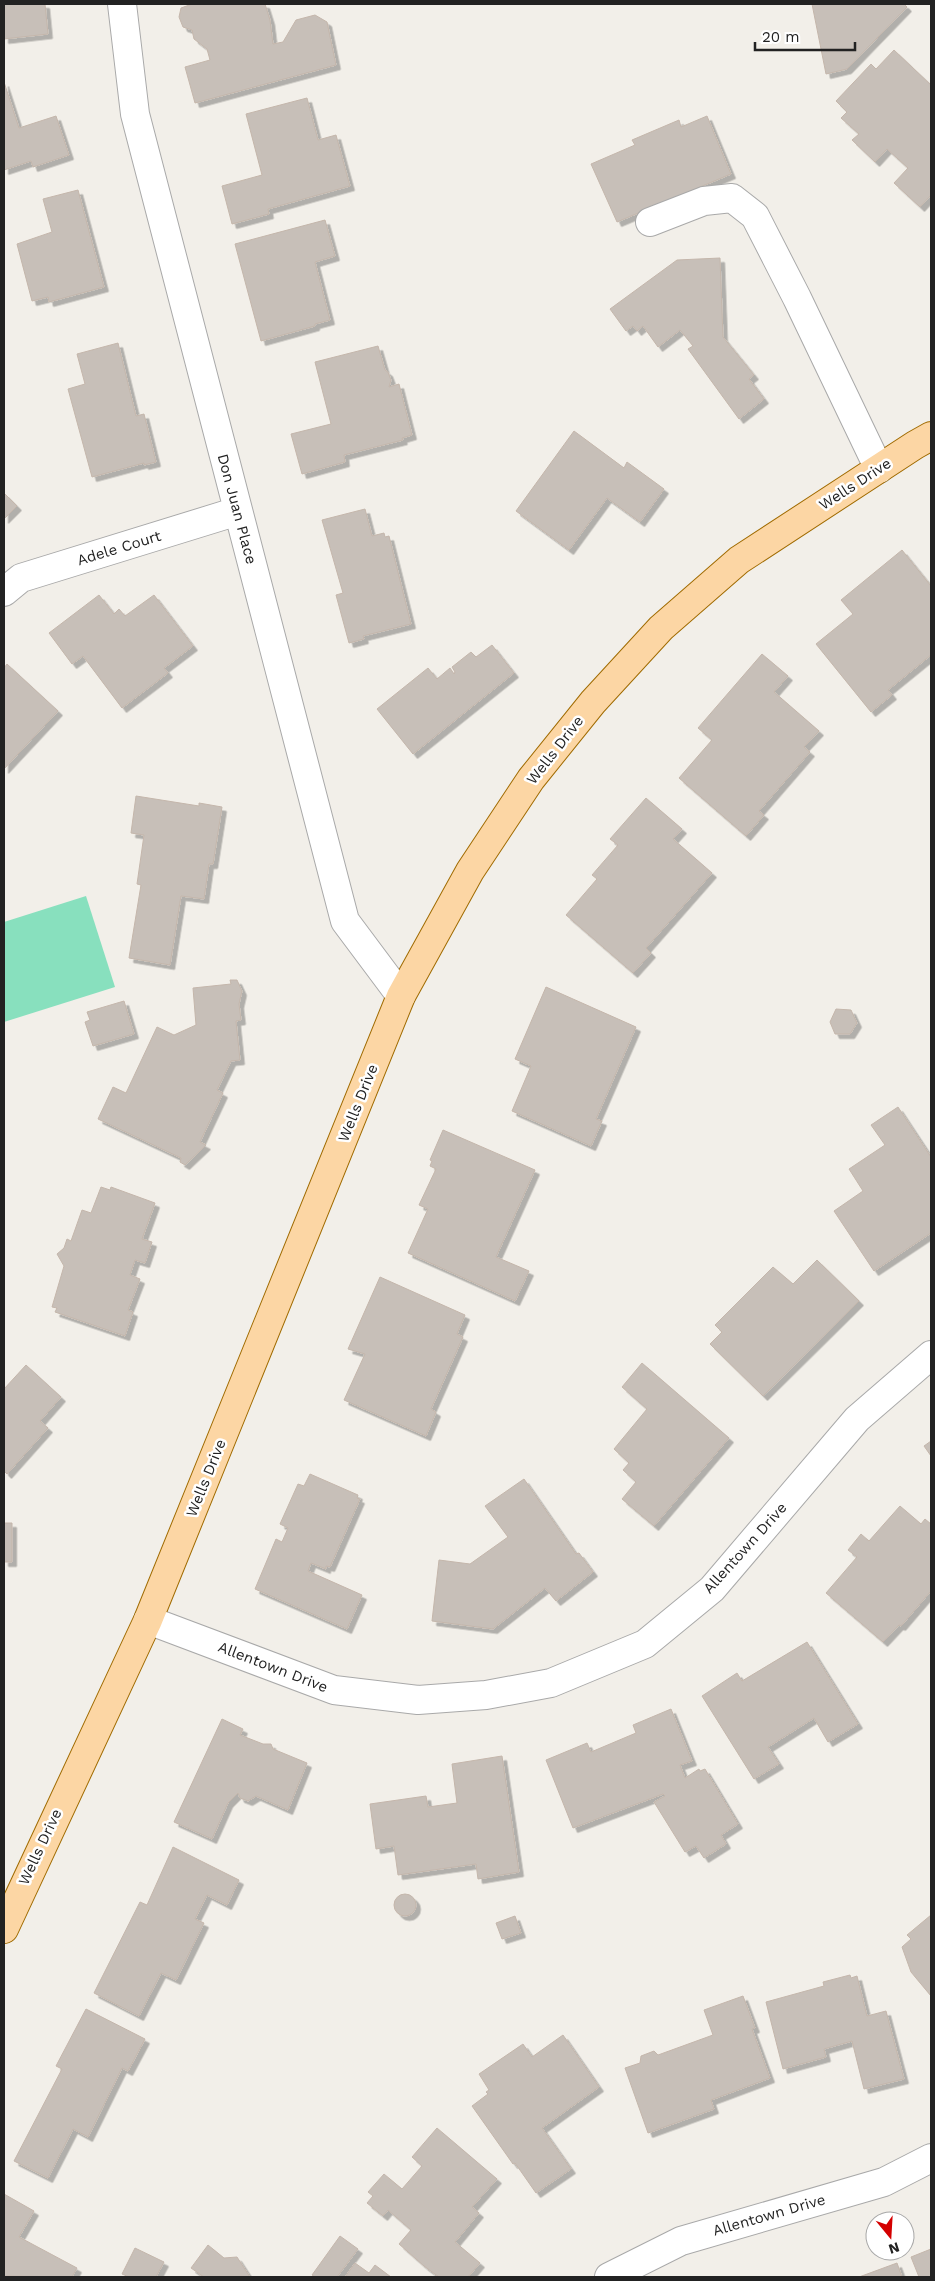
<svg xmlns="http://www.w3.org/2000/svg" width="935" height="2281" font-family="'Work Sans',sans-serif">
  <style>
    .pitch { fill: #88e0be }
    .building { fill: #c7bfb8; stroke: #c4b6ab; filter: url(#shadow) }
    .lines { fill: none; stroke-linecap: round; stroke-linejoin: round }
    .minor-casing { stroke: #a9a9a9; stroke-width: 30 }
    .major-casing { stroke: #a06b00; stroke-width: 30 }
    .minor { stroke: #fff; stroke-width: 28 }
    .major { stroke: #fcd6a4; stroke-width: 28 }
    .labels { text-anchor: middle; stroke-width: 5; stroke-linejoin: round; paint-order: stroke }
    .street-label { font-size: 15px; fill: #222; stroke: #fff }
  </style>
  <defs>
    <filter id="shadow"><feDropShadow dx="4.5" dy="4.5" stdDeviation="0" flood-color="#0004"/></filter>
  </defs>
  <rect width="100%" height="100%" fill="#f2efe9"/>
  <path class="pitch" d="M 86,896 L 115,987 L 4,1022 L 4,922 Z"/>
  <path class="building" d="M 4,4 L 45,4 L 48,34 L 4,39 Z
    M 192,4 L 265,4 L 270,20 L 273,44 L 283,42 L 296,20 L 315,15 L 327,22 L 336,65 L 195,103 L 185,67 L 210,60 L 207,49 L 194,39 L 192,30 L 183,27 L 179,17 L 181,8 Z
    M 812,4 L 904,4 L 907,7 L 847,69 L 826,74 Z
    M 894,50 L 931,85 L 931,195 L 920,207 L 894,183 L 908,168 L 887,149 L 875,162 L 852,140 L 859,134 L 841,118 L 847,112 L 836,101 L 871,64 L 876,69 Z
    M 4,82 L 19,128 L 56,116 L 69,155 L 33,167 L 31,161 L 4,170 Z
    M 307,98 L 318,140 L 336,135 L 350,186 L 268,209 L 269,214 L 232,224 L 222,186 L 262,175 L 246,114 Z
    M 707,116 L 731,174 L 617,222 L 591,164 L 635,145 L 632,140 L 679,120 L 681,127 Z
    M 78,190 L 104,287 L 49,302 L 48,297 L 32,301 L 17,244 L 52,232 L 43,199 Z
    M 325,220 L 335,256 L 315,262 L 330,320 L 315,324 L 315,326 L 261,341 L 235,244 Z
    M 720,258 L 723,337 L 754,375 L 749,379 L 764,399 L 739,419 L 688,349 L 693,346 L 680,330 L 658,347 L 643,326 L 637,331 L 633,326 L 626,331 L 610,309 L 677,260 Z
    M 118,343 L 136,416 L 144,414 L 156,462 L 144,465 L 144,463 L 92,477 L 68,389 L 85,384 L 77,354 Z
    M 378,346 L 385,370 L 388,372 L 391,380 L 389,387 L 399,384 L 412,435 L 402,438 L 403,440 L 344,455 L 345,462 L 302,474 L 291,434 L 331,424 L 315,362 Z
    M 574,431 L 624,468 L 627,462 L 664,489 L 640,522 L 607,498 L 569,550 L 516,511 Z
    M 4,493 L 17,506 L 4,519 Z
    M 365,509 L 372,536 L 384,533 L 385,537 L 389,536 L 411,624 L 363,636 L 364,639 L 349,643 L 336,595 L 343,593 L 322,520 Z
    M 902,550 L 931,586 L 931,655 L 888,690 L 892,695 L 871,712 L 816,644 L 853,614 L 841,600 Z
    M 99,595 L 114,614 L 119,609 L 125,616 L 154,595 L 193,646 L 164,668 L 168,673 L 122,708 L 83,656 L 72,664 L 49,633 Z
    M 492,645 L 514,673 L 413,754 L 377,709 L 428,668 L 437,679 L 450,668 L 454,674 L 455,672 L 452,667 L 471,652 L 476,657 Z
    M 762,654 L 788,676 L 774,692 L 819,731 L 804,747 L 810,752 L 759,811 L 764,815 L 746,836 L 679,778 L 712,740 L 698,728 Z
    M 7,664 L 58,711 L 4,769 L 4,668 Z
    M 136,796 L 199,806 L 199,803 L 222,807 L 213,864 L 209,864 L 204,899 L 181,896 L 170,965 L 129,958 L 141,885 L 137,884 L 144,835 L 131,833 Z
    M 646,798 L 682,829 L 673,839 L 712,873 L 646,948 L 651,953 L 633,973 L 566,915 L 597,879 L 592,875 L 618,845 L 610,839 Z
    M 230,980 L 237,980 L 242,991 L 239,1004 L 241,1020 L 236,1021 L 240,1060 L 231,1061 L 217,1090 L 223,1093 L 200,1142 L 206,1145 L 185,1165 L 180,1162 L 181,1158 L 98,1119 L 113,1087 L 126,1093 L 157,1027 L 174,1035 L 196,1025 L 193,988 L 231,984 Z
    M 546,987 L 636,1027 L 596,1119 L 602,1121 L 591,1146 L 512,1111 L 531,1066 L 515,1059 Z
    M 124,1001 L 134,1034 L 93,1046 L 85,1022 L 90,1020 L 87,1012 Z
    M 836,1009 L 851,1010 L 857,1023 L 850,1034 L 835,1034 L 830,1022 Z
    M 898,1107 L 931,1157 L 931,1233 L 874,1271 L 834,1211 L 863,1191 L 849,1169 L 885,1145 L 871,1125 Z
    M 443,1130 L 535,1170 L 496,1257 L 529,1271 L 515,1301 L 408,1253 L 428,1209 L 419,1205 L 436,1169 L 430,1166 L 432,1161 L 430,1160 Z
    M 101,1187 L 110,1190 L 111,1187 L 155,1203 L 142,1239 L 152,1242 L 145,1263 L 135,1260 L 130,1275 L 140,1279 L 128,1310 L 133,1312 L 125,1336 L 55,1312 L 57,1308 L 52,1307 L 64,1266 L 57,1254 L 64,1248 L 67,1239 L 71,1241 L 82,1210 L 91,1213 Z
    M 817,1260 L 859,1301 L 763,1396 L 710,1344 L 722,1332 L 715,1325 L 773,1267 L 793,1284 Z
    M 380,1277 L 465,1315 L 457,1334 L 463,1337 L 431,1409 L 436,1412 L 426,1436 L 344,1400 L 365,1354 L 348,1349 Z
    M 642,1363 L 729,1438 L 654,1526 L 622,1499 L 636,1482 L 623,1470 L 629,1463 L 614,1449 L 647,1409 L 622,1387 Z
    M 26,1365 L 61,1397 L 40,1421 L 48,1428 L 7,1474 L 4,1471 L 4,1389 Z
    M 931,1441 L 931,1456 L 924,1446 Z
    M 310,1474 L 358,1495 L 357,1498 L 360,1499 L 330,1567 L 326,1566 L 326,1569 L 311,1563 L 308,1571 L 362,1595 L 347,1629 L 255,1589 L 276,1539 L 282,1542 L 288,1528 L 280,1524 L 298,1484 L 304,1486 Z
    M 524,1479 L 576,1554 L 579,1553 L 593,1572 L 556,1601 L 545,1588 L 493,1629 L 432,1621 L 439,1560 L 470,1564 L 508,1537 L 485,1506 Z
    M 900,1506 L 921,1524 L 925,1519 L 931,1524 L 931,1591 L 901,1626 L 899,1625 L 883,1642 L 826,1593 L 857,1557 L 848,1550 L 861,1534 L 869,1541 Z
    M 4,1520 L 4,1523 L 12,1523 L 12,1562 L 4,1562 Z
    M 807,1642 L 858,1724 L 828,1742 L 814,1718 L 768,1747 L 779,1764 L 754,1779 L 702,1696 L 737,1673 L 742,1681 Z
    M 671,1709 L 692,1761 L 680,1765 L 685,1778 L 699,1769 L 700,1771 L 705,1769 L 738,1824 L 721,1835 L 726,1844 L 704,1858 L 696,1846 L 685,1852 L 654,1802 L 665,1796 L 663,1794 L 573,1828 L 546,1760 L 587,1743 L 591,1752 L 636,1733 L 633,1725 Z
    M 222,1719 L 243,1729 L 240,1735 L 263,1744 L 271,1744 L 273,1749 L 307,1763 L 288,1810 L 256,1796 L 248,1801 L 240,1798 L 238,1793 L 228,1803 L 212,1839 L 174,1822 Z
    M 502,1756 L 519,1872 L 478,1879 L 476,1864 L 398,1875 L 394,1846 L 376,1849 L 370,1804 L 426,1796 L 428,1807 L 457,1803 L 452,1764 Z
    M 173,1847 L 239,1880 L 227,1905 L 207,1895 L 195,1919 L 204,1923 L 176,1980 L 161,1973 L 139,2016 L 94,1993 L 140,1902 L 147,1905 Z
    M394 1905a11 11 0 1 1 22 0a11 11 0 1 1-22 0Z
    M 931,1915 L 931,1996 L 911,1972 L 902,1947 L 911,1939 L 907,1935 Z
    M 515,1916 L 521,1933 L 502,1939 L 496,1923 Z
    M 850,1975 L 851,1978 L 857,1976 L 867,2016 L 886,2011 L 904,2079 L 864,2089 L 852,2041 L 824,2049 L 826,2057 L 783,2069 L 766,2002 L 824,1986 L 823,1982 Z
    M 743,1996 L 755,2028 L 752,2029 L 770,2078 L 711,2100 L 714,2109 L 648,2133 L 625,2068 L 640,2063 L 641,2056 L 654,2051 L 658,2055 L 713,2035 L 704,2010 Z
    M 86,2009 L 145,2039 L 128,2071 L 122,2068 L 88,2137 L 73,2129 L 48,2178 L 14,2161 L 62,2069 L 56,2066 Z
    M 563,2035 L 599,2087 L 542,2128 L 571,2169 L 536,2193 L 515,2163 L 513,2164 L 472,2106 L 488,2094 L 486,2092 L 489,2090 L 479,2074 L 523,2044 L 532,2057 Z
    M 437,2128 L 497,2179 L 472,2207 L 479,2213 L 455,2242 L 480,2263 L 468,2277 L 439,2277 L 424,2266 L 399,2244 L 411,2230 L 388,2210 L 383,2216 L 367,2203 L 373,2196 L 368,2192 L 384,2174 L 402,2189 L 422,2166 L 412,2157 Z
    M 4,2194 L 34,2211 L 19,2237 L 77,2268 L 72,2277 L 4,2276 Z
    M 340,2236 L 358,2249 L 337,2277 L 315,2277 L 312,2275 Z
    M 208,2245 L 224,2258 L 237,2257 L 250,2277 L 204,2277 L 191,2268 Z
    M 135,2248 L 164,2262 L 156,2277 L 129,2277 L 122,2274 Z
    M 931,2249 L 931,2277 L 919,2277 L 911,2257 Z
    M 355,2263 L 369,2273 L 375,2265 L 391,2277 L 345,2277 Z
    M 897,2263 L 902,2277 L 859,2277 Z"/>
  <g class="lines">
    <defs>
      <path id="minor" d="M 122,4 L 135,114 L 345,921 L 401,996
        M 650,222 L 704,201 L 732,198 L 755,216 L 797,298 L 879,469
        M 4,592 L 21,578 L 238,511
        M 148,1620 L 334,1690 L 418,1700 L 486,1695 L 551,1683 L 645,1644 L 712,1589 L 857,1419 L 931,1355
        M 609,2277 L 681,2241 L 884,2182 L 931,2158"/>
      <path id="major" d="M 4,1929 L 148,1620 L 401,996 L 470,871 L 531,779 L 593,702 L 661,628 L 739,560 L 915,445 L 931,436"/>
    </defs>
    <use href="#minor" class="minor-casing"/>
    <use href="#major" class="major-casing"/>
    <use href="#minor" class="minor"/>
    <use href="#major" class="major"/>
  </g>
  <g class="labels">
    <g class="street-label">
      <text transform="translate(855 484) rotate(-33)" y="5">Wells Drive</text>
      <text transform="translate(237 509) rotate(75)" y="5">Don Juan Place</text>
      <text transform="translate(119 548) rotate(-17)" y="5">Adele Court</text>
      <text transform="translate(555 750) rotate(-52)" y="5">Wells Drive</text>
      <text transform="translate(358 1103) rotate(-68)" y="5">Wells Drive</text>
      <text transform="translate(206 1478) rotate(-68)" y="5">Wells Drive</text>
      <text transform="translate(745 1548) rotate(-48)" y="5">Allentown Drive</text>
      <text transform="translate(273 1667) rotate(21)" y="5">Allentown Drive</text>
      <text transform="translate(40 1847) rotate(-65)" y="5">Wells Drive</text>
      <text transform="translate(769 2215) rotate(-16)" y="5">Allentown Drive</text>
    </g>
  </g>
  <rect width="935" height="2281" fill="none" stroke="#222222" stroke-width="10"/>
  <g transform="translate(890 2236) rotate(162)"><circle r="24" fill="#ffffff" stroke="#a7a7a7"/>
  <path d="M0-4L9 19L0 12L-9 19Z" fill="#d40000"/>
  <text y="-8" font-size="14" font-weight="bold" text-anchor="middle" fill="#222222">N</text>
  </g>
  <path d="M755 42v8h100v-8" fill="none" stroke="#222222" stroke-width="2.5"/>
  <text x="762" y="42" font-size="15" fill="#222222" stroke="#ffffff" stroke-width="4" paint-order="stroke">20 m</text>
</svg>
